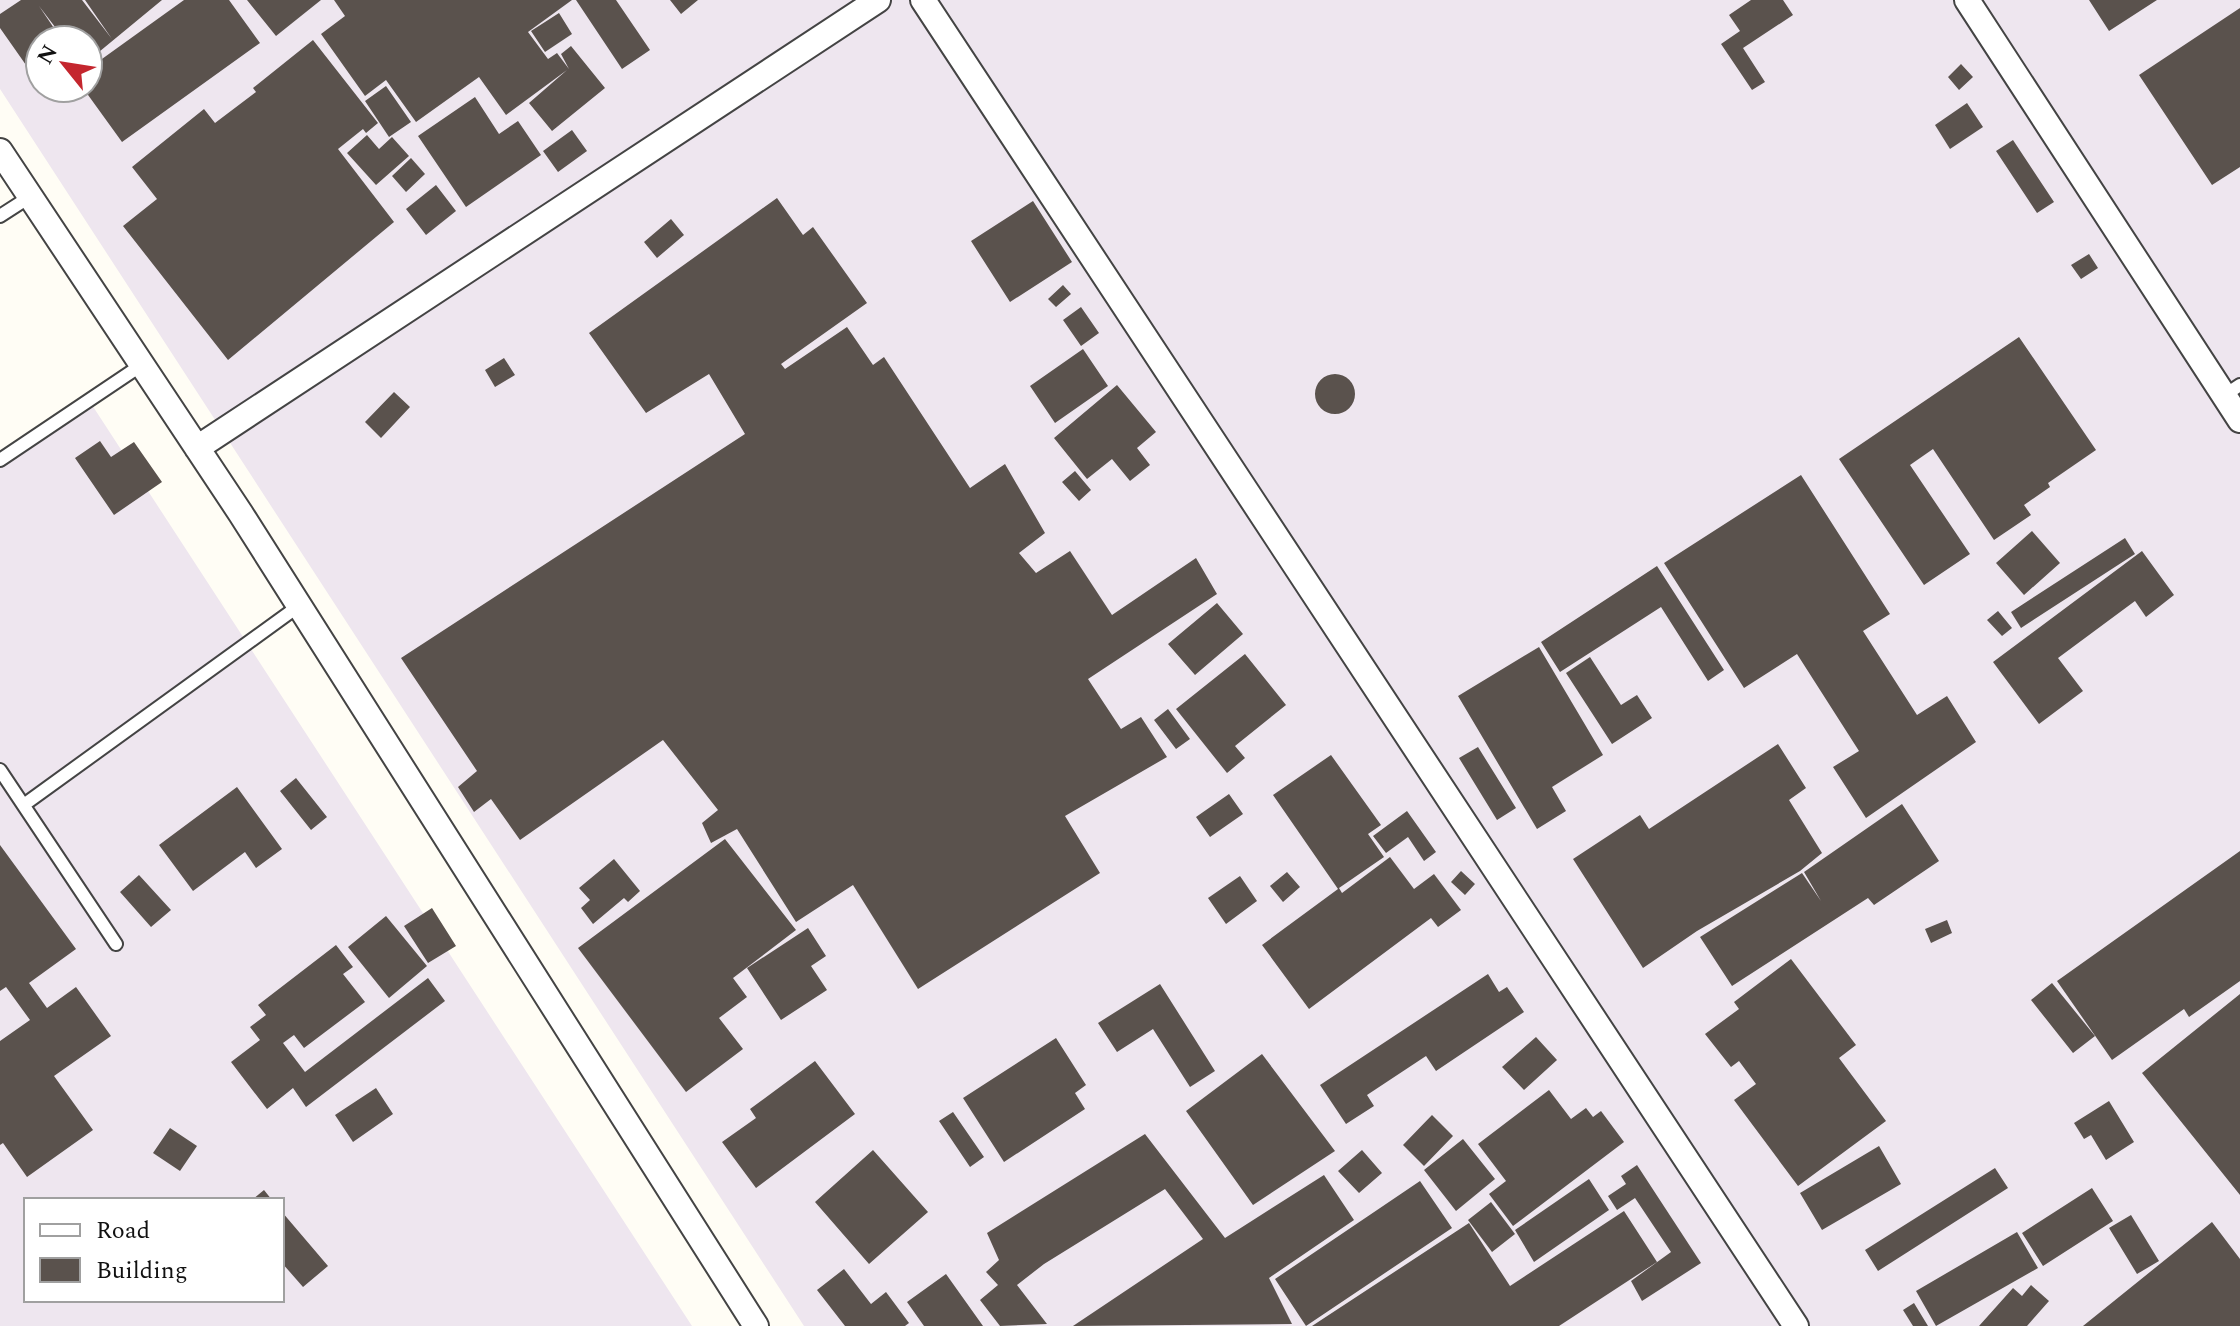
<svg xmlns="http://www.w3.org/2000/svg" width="2240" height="1326" font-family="Spectral,serif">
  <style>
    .industrial { fill: #eee6ef; fill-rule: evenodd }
    .building { fill: #5a524d }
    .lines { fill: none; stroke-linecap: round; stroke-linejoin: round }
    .lane-casing { stroke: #444; stroke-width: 16 }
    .street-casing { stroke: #444; stroke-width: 28 }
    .lane { stroke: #fff; stroke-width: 12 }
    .street { stroke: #fff; stroke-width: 24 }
  </style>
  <rect width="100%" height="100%" fill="#fffdf5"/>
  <path class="industrial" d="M 0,0 L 2240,0 L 2240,1326 L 804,1326 L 0,89 ZM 40,40 L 88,40 L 88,88 L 40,88 Z
    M 92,405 L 692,1326 L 0,1326 L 0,468 ZM 26,1200 L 282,1200 L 282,1300 L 26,1300 Z"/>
  <path class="building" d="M 21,0 L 82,0 L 112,39 L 85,0 L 162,0 L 88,61 L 88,40 L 65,40 L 39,6 L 62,40 L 40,40 L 40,85 L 0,28 L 0,14 Z
    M 184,0 L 229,0 L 260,43 L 122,142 L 83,88 L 88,88 L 88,69 Z
    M 247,0 L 321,0 L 276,36 Z
    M 334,0 L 572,0 L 528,32 L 548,59 L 557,53 L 569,69 L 561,54 L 571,46 L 605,88 L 552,131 L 529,103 L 567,70 L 506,115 L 479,77 L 416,122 L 386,80 L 365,96 L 321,34 L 345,16 Z
    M 576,0 L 616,0 L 650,50 L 622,69 Z
    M 670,0 L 698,0 L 681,14 Z
    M 1751,0 L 1783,0 L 1793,15 L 1743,48 L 1765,82 L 1752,90 L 1721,44 L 1740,31 L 1729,15 Z
    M 2089,0 L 2157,0 L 2109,31 Z
    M 2240,8 L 2240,167 L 2212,185 L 2139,75 Z
    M 559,13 L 572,34 L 545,52 L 531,31 Z
    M 313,40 L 378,123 L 366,133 L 363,129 L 338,149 L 394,222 L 228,360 L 123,226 L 157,199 L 132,167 L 204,109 L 215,123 L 256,92 L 253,88 Z
    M 1961,64 L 1973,77 L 1959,90 L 1948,77 Z
    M 386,86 L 411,122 L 389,137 L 365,101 Z
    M 475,97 L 499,134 L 518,121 L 541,155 L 466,207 L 418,136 Z
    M 1967,103 L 1983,127 L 1950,149 L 1935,125 Z
    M 572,130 L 587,151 L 558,172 L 543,151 Z
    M 367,135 L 379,149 L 392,137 L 409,156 L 376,185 L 347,153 Z
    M 2013,140 L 2054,202 L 2037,213 L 1996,151 Z
    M 411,158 L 425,174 L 406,192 L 392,176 Z
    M 436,185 L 456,211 L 426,235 L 406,209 Z
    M 777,198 L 803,235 L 813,227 L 867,303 L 781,364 L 785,369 L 847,327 L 873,365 L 884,357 L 970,488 L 1005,464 L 1045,533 L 1019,553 L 1036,573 L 1070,551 L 1112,615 L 1196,558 L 1217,594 L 1088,679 L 1121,729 L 1141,717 L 1167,757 L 1065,816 L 1100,873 L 918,989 L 853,885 L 796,922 L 737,829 L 711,843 L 702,823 L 718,810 L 663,740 L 520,840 L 491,799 L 474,812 L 458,787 L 477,771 L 401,658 L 745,434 L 709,374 L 646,413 L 589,333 Z
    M 1033,201 L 1072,262 L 1010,302 L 971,241 Z
    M 671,219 L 684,235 L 657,258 L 644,242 Z
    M 2089,254 L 2098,268 L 2081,279 L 2071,265 Z
    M 1063,285 L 1071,294 L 1056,307 L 1048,299 Z
    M 1081,307 L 1099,333 L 1081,346 L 1063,320 Z
    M 2019,337 L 2096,450 L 2048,483 L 2050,487 L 2024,505 L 2031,515 L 1994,540 L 1933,449 L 1910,465 L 1970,554 L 1924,585 L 1839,459 Z
    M 1083,349 L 1108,386 L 1055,423 L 1030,386 Z
    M 504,358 L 515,375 L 495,387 L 485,370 Z
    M1315 394a20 20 0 1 1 40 0a20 20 0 1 1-40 0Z
    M 1117,385 L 1156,432 L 1137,448 L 1150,465 L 1130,481 L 1112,459 L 1087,479 L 1054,438 Z
    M 394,392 L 410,407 L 381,438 L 365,422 Z
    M 100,441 L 111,457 L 134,442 L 162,482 L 114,515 L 75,458 Z
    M 1075,471 L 1091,490 L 1079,501 L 1062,482 Z
    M 1801,475 L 1890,614 L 1863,631 L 1917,715 L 1947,696 L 1976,742 L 1866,818 L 1833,767 L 1859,751 L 1797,654 L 1744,688 L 1664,563 Z
    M 2032,531 L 2060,563 L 2024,595 L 1996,563 Z
    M 2125,538 L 2135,554 L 2021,628 L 2011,612 Z
    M 2142,551 L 2174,595 L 2146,617 L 2135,601 L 2058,658 L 2083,691 L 2039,724 L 1993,662 Z
    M 1657,566 L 1724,670 L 1708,681 L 1661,607 L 1560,672 L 1541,642 Z
    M 1217,603 L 1243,634 L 1195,675 L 1168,644 Z
    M 1998,611 L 2012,628 L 2002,636 L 1987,620 Z
    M 1539,647 L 1603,755 L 1552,787 L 1566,811 L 1537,829 L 1458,696 Z
    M 1245,654 L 1286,705 L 1235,746 L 1245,758 L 1227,773 L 1176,709 Z
    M 1590,657 L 1621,705 L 1637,695 L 1652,718 L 1612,744 L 1566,673 Z
    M 1168,709 L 1190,739 L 1176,749 L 1154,720 Z
    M 1778,744 L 1806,788 L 1789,800 L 1822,853 L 1800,871 L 1697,931 L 1643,968 L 1573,859 L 1640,815 L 1649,829 Z
    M 1478,747 L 1516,808 L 1497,820 L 1459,758 Z
    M 1331,755 L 1381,825 L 1368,834 L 1384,857 L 1339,888 L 1342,893 L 1390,857 L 1414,889 L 1434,874 L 1461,910 L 1438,927 L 1431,918 L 1309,1009 L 1262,945 L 1338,889 L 1273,795 Z
    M 296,778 L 327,817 L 311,830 L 280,791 Z
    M 237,787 L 282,849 L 256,868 L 245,852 L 193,891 L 159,845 Z
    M 1229,794 L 1243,814 L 1210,837 L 1196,817 Z
    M 1902,804 L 1939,861 L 1874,905 L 1868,898 L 1732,986 L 1700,937 L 1802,873 L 1821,901 L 1804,872 Z
    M 1407,811 L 1436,852 L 1424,861 L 1408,837 L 1386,853 L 1373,836 Z
    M 725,839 L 796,930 L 733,978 L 747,997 L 719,1018 L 743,1049 L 686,1092 L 578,948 Z
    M 0,845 L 76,949 L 29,983 L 47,1008 L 76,987 L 111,1036 L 54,1076 L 93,1130 L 27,1177 L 3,1143 L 0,1145 L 0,1041 L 30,1020 L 6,987 L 0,991 Z
    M 2240,851 L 2240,981 L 2189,1017 L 2184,1009 L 2112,1060 L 2057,981 Z
    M 614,859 L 640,891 L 628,902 L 624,898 L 593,924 L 581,908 L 590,900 L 579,888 Z
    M 1461,871 L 1475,884 L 1465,895 L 1451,882 Z
    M 1287,872 L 1300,887 L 1283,902 L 1270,886 Z
    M 139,875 L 171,910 L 151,927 L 120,892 Z
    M 1240,876 L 1257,901 L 1226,924 L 1208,898 Z
    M 432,908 L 456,946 L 428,963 L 404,926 Z
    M 386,916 L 427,966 L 389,998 L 348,947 Z
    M 1947,920 L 1952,933 L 1931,943 L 1925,929 Z
    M 808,928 L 826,956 L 811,966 L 827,990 L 781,1020 L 747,968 Z
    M 336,945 L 353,967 L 343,974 L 365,1002 L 304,1048 L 294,1035 L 283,1043 L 305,1072 L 428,978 L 445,1001 L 306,1107 L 293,1088 L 267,1109 L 231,1062 L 260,1040 L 250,1027 L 266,1015 L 258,1005 Z
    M 1791,959 L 1856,1045 L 1839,1058 L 1886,1121 L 1798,1186 L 1734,1100 L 1756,1084 L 1739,1061 L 1731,1067 L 1705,1034 L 1739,1009 L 1734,1002 Z
    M 1488,974 L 1499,992 L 1507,987 L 1524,1012 L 1436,1071 L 1426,1056 L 1367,1095 L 1374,1106 L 1346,1124 L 1320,1085 Z
    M 2052,983 L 2095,1036 L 2073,1053 L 2031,1000 Z
    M 1160,984 L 1215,1071 L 1190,1087 L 1153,1029 L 1117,1052 L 1098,1023 Z
    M 2240,994 L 2240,1195 L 2142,1073 Z
    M 1536,1037 L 1557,1060 L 1524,1090 L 1502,1067 Z
    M 1056,1038 L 1086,1085 L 1075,1093 L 1085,1109 L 1004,1162 L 963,1098 Z
    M 1262,1054 L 1335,1151 L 1253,1205 L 1186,1111 Z
    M 815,1061 L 855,1114 L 756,1188 L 722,1142 L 756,1118 L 750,1109 Z
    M 376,1088 L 393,1114 L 353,1142 L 335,1115 Z
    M 1549,1090 L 1571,1119 L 1586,1108 L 1593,1117 L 1601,1111 L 1624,1142 L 1513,1226 L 1489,1194 L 1506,1181 L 1478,1144 Z
    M 2109,1101 L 2134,1142 L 2106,1160 L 2091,1135 L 2084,1139 L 2074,1123 Z
    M 953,1112 L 984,1157 L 970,1167 L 939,1121 Z
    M 1432,1115 L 1453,1136 L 1424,1166 L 1403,1145 Z
    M 170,1128 L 197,1146 L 180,1171 L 153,1153 Z
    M 1145,1134 L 1225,1238 L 1324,1175 L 1354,1220 L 1269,1278 L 1292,1324 L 1073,1326 L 1203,1239 L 1165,1189 L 1044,1264 L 1017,1285 L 1047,1324 L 1000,1326 L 980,1300 L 998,1285 L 986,1272 L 999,1260 L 987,1233 Z
    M 1463,1139 L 1495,1179 L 1456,1211 L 1424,1170 Z
    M 1879,1146 L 1901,1184 L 1822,1230 L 1800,1193 Z
    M 873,1150 L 928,1212 L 869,1264 L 815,1202 Z
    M 1362,1150 L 1382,1173 L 1359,1193 L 1338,1171 Z
    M 1637,1165 L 1701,1263 L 1642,1301 L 1631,1281 L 1671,1252 L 1635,1198 L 1617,1210 L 1608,1196 L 1626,1184 L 1621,1176 Z
    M 1995,1168 L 2008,1188 L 1878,1271 L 1865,1250 Z
    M 1589,1179 L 1609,1210 L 1534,1262 L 1515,1230 Z
    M 1420,1181 L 1452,1228 L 1306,1326 L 1275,1279 Z
    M 2092,1188 L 2113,1221 L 2043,1266 L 2022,1233 Z
    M 264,1190 L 272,1200 L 252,1200 Z
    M 1491,1202 L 1515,1234 L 1492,1252 L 1468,1220 Z
    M 1624,1211 L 1657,1262 L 1559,1326 L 1312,1326 L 1469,1223 L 1510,1286 Z
    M 282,1212 L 328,1266 L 303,1287 L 282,1263 Z
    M 2131,1215 L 2159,1261 L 2137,1274 L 2109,1228 Z
    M 2212,1222 L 2240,1259 L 2240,1326 L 2083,1326 Z
    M 2017,1232 L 2038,1268 L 1936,1326 L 1916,1291 Z
    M 844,1269 L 871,1304 L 886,1292 L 909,1323 L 905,1326 L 845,1326 L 817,1290 Z
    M 946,1274 L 983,1326 L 924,1326 L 907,1302 Z
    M 2031,1285 L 2049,1301 L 2027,1326 L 1979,1326 L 2013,1288 L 2022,1296 Z
    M 1914,1303 L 1928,1326 L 1913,1326 L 1903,1310 Z"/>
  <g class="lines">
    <defs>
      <path id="lane" d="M 0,216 L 31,196
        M 2225,395 L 2240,385
        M 0,460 L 143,364
        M 0,770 L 116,944
        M 25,804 L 300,605"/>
      <path id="street" d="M 923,0 L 1796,1326
        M 1967,0 L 2240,420
        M 0,151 L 241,514 L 756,1326
        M 197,448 L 878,0"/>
    </defs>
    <use href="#lane" class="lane-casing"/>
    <use href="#street" class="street-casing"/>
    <use href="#lane" class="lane"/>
    <use href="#street" class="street"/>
  </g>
  <rect x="24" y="1198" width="260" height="104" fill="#ffffff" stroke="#a0a0a0" stroke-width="2"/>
  <rect x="40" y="1224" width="40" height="12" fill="#ffffff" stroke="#a0a0a0" stroke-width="2"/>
  <text x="96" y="1238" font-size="24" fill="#111111">Road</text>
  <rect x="40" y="1258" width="40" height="24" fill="#5a524d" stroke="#a0a0a0" stroke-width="2"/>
  <text x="96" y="1278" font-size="24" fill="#111111">Building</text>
  <g transform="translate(64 64) rotate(300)"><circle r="38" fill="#ffffff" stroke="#a0a0a0" stroke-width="2"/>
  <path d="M0-6L14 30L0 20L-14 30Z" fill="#c4262e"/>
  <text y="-12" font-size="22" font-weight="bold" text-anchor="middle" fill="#111111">N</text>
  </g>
</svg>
